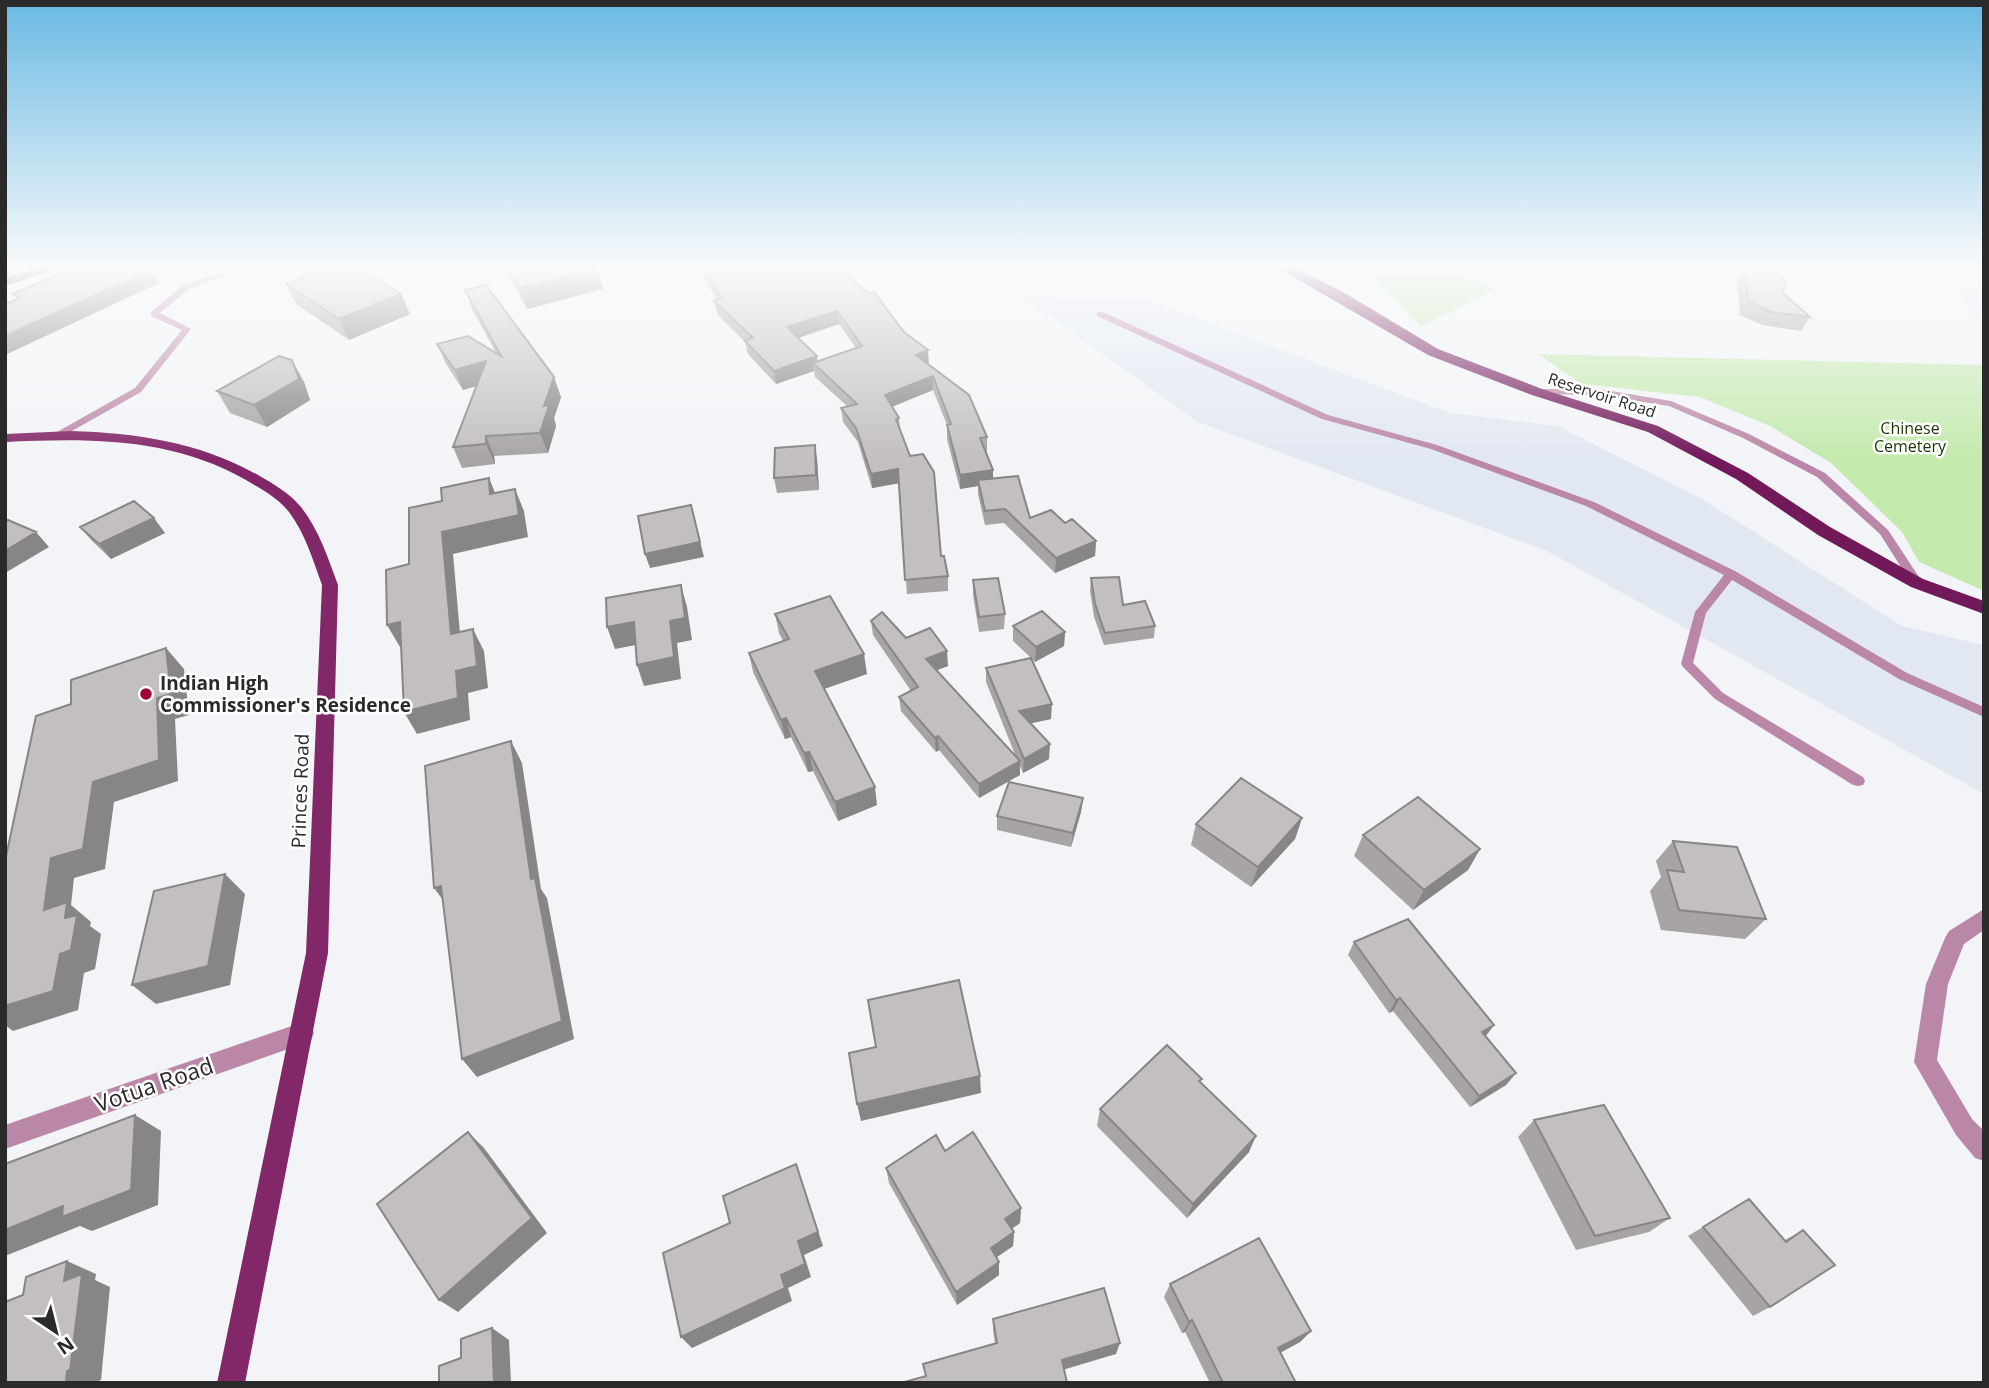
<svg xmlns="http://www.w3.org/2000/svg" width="1989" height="1388" font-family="'Open Sans',sans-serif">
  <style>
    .built { fill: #e2e8f2 }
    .green { fill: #c4eaae }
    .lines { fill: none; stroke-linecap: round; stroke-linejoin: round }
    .service { fill: #bb87a8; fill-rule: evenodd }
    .minor { fill: #bb87a8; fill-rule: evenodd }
    .primary { fill: #822768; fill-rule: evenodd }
    .trunk { fill: #72195a; fill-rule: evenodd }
    .wall { fill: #a7a4a3; fill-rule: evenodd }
    .shaded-wall { fill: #888685 }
    .building { fill: #c2bfbe; stroke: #888685; stroke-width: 2 }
    .poi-dot { fill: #a10135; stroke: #fff; stroke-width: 2.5 }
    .labels { text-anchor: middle; stroke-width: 5; stroke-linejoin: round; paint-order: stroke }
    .far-street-label { font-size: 16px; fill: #2a2a2b; stroke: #fff }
    .far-park-label { font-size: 16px; fill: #193501; stroke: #fff }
    .poi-label { font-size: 19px; font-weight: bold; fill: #2a2a2b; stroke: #fff; text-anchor: start }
    .street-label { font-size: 19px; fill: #2a2a2b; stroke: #fff }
    .near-street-label { font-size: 23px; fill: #2a2a2b; stroke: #fff }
  </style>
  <rect width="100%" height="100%" fill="#f2f4f7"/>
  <path class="built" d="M 1853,265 L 1984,265 L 1984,328 L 1957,292 Z
    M 1024,298 L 1148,300 L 1450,413 L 1558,426 L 1702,499 L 1902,626 L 1984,645 L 1984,794 L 1547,551 L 1198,422 Z"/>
  <path class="green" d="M 1360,265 L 1444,265 L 1496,290 L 1421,326 Z
    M 1538,354 L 1984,365 L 1984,591 L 1919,562 L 1902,532 L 1831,463 L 1770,426 L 1700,397 L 1582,384 Z"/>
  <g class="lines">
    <path class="service" d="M 224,271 L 231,273 L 189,289 L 160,313 L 191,329 L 141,392 L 63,436 L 57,436 L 57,432 L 135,388 L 182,330 L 151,316 L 151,312 L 183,285 Z
      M 1097,312 L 1103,312 L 1328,415 L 1437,445 L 1594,502 L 1735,571 L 1907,673 L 1984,707 L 1984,717 L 1899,679 L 1732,580 L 1706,613 L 1693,663 L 1723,693 L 1863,777 L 1865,781 L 1863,785 L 1858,786 L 1853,785 L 1715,699 L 1683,667 L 1681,664 L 1695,612 L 1724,575 L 1586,506 L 1431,449 L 1322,419 L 1097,316 Z
      M 1537,389 L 1599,389 L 1671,401 L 1749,434 L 1825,473 L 1888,530 L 1923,583 L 1917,587 L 1913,586 L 1880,534 L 1817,477 L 1743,438 L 1669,406 L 1599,395 L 1534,394 L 1532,392 Z"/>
    <path class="minor" d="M 1984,909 L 1984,930 L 1964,944 L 1948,984 L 1937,1060 L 1972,1119 L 1984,1131 L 1984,1161 L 1975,1158 L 1956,1135 L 1914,1062 L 1926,984 L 1945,938 L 1949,931 Z
      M 303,1022 L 311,1025 L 314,1033 L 311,1041 L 5,1149 L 5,1125 Z"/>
    <path class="primary" d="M 71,431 C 137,433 199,442 258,475 C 274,484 289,493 301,507 C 319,530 328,558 338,585 L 328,953 L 245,1383 L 217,1383 L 306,953 L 322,585 C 313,560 305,533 289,512 C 277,497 261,489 246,480 C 171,437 89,438 5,442 L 5,434 Z"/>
    <path class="trunk" d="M 48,265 L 67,265 L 5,286 L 5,278 Z
      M 1273,265 L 1289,265 L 1343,292 L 1438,349 L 1542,389 L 1658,426 L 1748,473 L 1830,527 L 1923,579 L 1984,601 L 1984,614 L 1911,587 L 1818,535 L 1736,479 L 1648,432 L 1532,395 L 1428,355 Z"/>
  </g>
  <path class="wall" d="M 504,265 L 594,265 L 597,269 L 603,289 L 527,309 L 506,272 Z
    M 696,265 L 744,265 L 747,269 L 763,265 L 929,364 L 987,437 L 987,451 L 985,451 L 993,470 L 993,478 L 1030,518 L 1065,523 L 1096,541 L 1095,556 L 1055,573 L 1004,523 L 985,525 L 978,494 L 978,486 L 960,489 L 947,439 L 947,425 L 933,390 L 892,407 L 899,418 L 900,429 L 948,576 L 948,591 L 907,594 L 899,483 L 872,488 L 858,442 L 843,422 L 841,408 L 847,406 L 815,377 L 814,371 L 776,384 L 748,354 L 745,342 L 717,314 L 714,301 L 717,300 ZM 839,324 L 856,348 L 817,361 L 817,356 L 798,338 Z
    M 1745,267 L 1782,292 L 1810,317 L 1801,331 L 1762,325 L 1740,315 L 1737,281 Z
    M 311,270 L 401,294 L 410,314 L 349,340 L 296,304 L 286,284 L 313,273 Z
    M 465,290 L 561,397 L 554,418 L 556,426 L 548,453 L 494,456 L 495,464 L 462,468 L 453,447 L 476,386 L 463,390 L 446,364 L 437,344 L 496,353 L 472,309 Z
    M 304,382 L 310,400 L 267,427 L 230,413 L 217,391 Z
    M 817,459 L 819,490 L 777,493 L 774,478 Z
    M 80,527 L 165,533 L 111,559 L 92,541 Z
    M 1091,578 L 1123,605 L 1155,626 L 1154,638 L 1104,645 L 1094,617 L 1090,590 Z
    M 973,580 L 1005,614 L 1004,629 L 979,632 L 973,595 Z
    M 775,614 L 867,674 L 824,689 L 877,805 L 838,821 L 813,771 L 808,772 L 791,737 L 785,739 L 753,672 L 749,653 L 783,641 L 779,633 Z
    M 871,621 L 906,638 L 948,666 L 936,670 L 1016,757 L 986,682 L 986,668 L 1031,658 L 1013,641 L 1013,626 L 1065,632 L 1064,646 L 1035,662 L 1031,658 L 1051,719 L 1030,723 L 1049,759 L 1023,773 L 1020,766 L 1020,775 L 979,798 L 939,750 L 936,752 L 901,711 L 899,697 L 911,691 L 873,635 Z
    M 1083,798 L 1081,812 L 1071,847 L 997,830 L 997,816 Z
    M 1302,818 L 1295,839 L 1251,887 L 1191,845 L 1196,824 Z
    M 1363,835 L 1480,849 L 1468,870 L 1413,910 L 1354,856 Z
    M 1673,841 L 1766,919 L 1745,939 L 1661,930 L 1650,891 L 1661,877 L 1656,861 Z
    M 1354,942 L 1494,1025 L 1485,1037 L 1516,1073 L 1506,1085 L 1470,1107 L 1393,1011 L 1389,1013 L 1348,955 Z
    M 1201,1083 L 1249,1152 L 1187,1218 L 1097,1126 L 1100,1109 Z
    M 1534,1120 L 1670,1218 L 1649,1232 L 1576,1250 L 1518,1137 Z
    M 945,1151 L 1021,1208 L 1020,1223 L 1012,1229 L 1014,1232 L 1013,1246 L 997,1257 L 999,1275 L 957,1305 L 889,1183 L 886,1168 Z
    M 1749,1199 L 1785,1240 L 1803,1230 L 1770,1307 L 1753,1316 L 1688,1236 Z
    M 1170,1284 L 1311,1331 L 1300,1342 L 1280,1353 L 1296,1383 L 1210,1383 L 1185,1332 L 1182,1333 L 1164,1297 Z
    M 993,1319 L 1116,1354 L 926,1376 L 995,1344 L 993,1330 Z"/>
  <path class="shaded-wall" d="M 682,265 L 694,265 L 684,271 Z
    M 597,269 L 603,289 L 527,309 L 520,288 Z
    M 151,270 L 159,283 L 5,355 L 5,336 Z
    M 401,294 L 410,314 L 349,340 L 339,319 Z
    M 837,311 L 839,324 L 789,341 L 787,327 Z
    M 928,350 L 929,364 L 916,355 Z
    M 817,356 L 818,368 L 813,363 L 814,371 L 776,384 L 774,371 Z
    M 292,360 L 304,382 L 310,400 L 267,427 L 254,405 Z
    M 486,361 L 494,381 L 463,390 L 455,370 Z
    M 933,376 L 933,390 L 886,409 L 885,395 Z
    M 554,377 L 561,397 L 554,418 L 556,426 L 548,453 L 540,433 L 544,406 Z
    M 486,436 L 494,456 L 495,464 L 486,444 Z
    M 815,445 L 817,459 L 819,490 L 816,475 Z
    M 898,469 L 900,483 L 872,488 L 871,474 Z
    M 993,470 L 993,484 L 978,480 L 978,486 L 960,489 L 960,475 Z
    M 489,478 L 498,500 L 490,494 Z
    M 515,489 L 524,511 L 528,537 L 453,554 L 462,656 L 451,634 L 442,532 Z
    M 691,505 L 704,557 L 650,568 L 645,554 Z
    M 154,518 L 165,533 L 111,559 L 99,544 Z
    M 36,532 L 49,547 L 5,573 L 5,551 Z
    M 1096,541 L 1095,556 L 1055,573 L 1056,558 Z
    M 681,585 L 687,607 L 692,640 L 677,643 L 681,679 L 644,686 L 637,665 L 670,621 Z
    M 400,622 L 413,644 L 400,647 L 387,625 Z
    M 634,622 L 641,644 L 615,649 L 607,627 Z
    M 473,629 L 484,651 L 488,688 L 468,693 L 470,720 L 417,734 L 404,712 L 456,671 Z
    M 1065,632 L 1064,646 L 1035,662 L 1036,647 Z
    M 166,648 L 184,669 L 189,715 L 175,719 L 178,781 L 114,802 L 105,869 L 74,878 L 71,905 L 91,922 L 90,926 L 101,934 L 95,969 L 84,973 L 78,1010 L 13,1031 L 5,1025 L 5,1006 L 60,954 L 44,910 L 51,858 L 93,782 L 157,698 Z
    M 947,651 L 948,666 L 927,674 L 926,659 Z
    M 864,654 L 867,674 L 818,691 L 815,671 Z
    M 1052,704 L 1051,719 L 1019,726 L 1019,711 Z
    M 786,718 L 791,737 L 785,739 L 781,720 Z
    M 938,736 L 939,750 L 936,752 L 935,738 Z
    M 511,741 L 522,763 L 541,889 L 547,898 L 574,1039 L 477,1077 L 462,1059 L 531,879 Z
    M 1050,744 L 1049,759 L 1023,773 L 1024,759 Z
    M 809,752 L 813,771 L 808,772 L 804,753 Z
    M 1020,761 L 1020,775 L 979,798 L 979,784 Z
    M 875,787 L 877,805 L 838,821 L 835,802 Z
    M 1083,798 L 1081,812 L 1071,847 L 1073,833 Z
    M 1302,818 L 1295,839 L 1251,887 L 1258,867 Z
    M 1480,849 L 1468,870 L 1413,910 L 1424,890 Z
    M 225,874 L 245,894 L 230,985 L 156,1004 L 132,985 Z
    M 441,886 L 449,908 L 434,888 Z
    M 1400,998 L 1393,1011 L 1389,1013 L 1396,1000 Z
    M 1494,1025 L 1485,1037 L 1482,1032 Z
    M 1516,1073 L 1506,1085 L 1470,1107 L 1479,1096 Z
    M 980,1076 L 981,1093 L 861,1121 L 857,1104 Z
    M 135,1115 L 161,1131 L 158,1205 L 92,1231 L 80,1226 L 5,1256 L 5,1230 Z
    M 468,1132 L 484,1148 L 547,1233 L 458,1312 L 439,1300 Z
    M 1256,1136 L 1249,1152 L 1187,1218 L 1193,1204 Z
    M 796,1164 L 823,1246 L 804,1255 L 811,1277 L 788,1288 L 792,1301 L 692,1348 L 681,1337 L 781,1275 L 798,1241 Z
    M 1021,1208 L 1020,1223 L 1005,1233 L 1005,1219 Z
    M 1014,1232 L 1013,1246 L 991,1261 L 991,1248 Z
    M 67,1261 L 96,1274 L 95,1280 L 110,1287 L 101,1380 L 98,1381 L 97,1383 L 66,1383 L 67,1371 L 64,1281 Z
    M 999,1262 L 999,1275 L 957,1305 L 956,1292 Z
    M 1192,1320 L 1185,1332 L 1182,1333 L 1189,1322 Z
    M 492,1328 L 509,1340 L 511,1383 L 494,1383 Z
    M 1311,1331 L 1300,1342 L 1268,1359 L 1278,1348 Z
    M 1120,1343 L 1116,1354 L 1059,1371 L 1062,1360 Z"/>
  <path class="building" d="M 81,265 L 139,265 L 151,270 L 5,336 L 5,304 L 20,298 L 12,294 Z
    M 324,265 L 355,265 L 401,294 L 339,319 L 286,284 L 315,272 L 311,270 Z
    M 507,265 L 594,265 L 597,269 L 520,288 Z
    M 701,265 L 744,265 L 747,269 L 763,265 L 823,265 L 833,274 L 843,271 L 868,293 L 874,292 L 904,332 L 928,350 L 916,355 L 969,395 L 987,437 L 980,438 L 993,470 L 960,475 L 947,425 L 951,424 L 933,376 L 885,395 L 899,418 L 896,419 L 910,456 L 923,454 L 934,472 L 941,556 L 944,556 L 948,576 L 905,580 L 898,469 L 871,474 L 856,428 L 841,408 L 857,404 L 813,363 L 862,346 L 837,311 L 787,327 L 817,356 L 774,371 L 745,341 L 753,338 L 714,301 L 722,298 Z
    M 1745,267 L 1777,272 L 1787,282 L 1782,292 L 1810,317 L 1770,312 L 1748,301 Z
    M 486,285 L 554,377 L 544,406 L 549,405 L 540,433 L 486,436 L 486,444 L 453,447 L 486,361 L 455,370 L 437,344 L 468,336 L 501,356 L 465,290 Z
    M 279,356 L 292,360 L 299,379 L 254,405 L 217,391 Z
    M 815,445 L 816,475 L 774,478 L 775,448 Z
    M 1018,476 L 1030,518 L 1051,510 L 1065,523 L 1072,519 L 1096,541 L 1056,558 L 1005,509 L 985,511 L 978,480 Z
    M 489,478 L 490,494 L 515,489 L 519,515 L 442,532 L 451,634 L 473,629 L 477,666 L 456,671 L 458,698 L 404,712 L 400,622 L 387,625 L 386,570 L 409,564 L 409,508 L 442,501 L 441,488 Z
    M 134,501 L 154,518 L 99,544 L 80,527 Z
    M 691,505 L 700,542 L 645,554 L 638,516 Z
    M 8,520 L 36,532 L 5,551 L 5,522 Z
    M 1119,577 L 1123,605 L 1145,601 L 1155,626 L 1105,633 L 1095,604 L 1091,578 Z
    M 998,578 L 1005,614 L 979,617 L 973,580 Z
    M 681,585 L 685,618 L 670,621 L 674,657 L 637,665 L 634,622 L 607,627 L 606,598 Z
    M 830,596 L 864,654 L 815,671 L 875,787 L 835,802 L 809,752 L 804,753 L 786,718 L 781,720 L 749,653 L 789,639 L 775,614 Z
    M 1042,611 L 1065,632 L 1036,647 L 1013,626 Z
    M 882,612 L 906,638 L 930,628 L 947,651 L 926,659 L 1020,761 L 979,784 L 938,736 L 935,738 L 899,697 L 918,687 L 871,621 Z
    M 166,648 L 171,694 L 157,698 L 159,760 L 93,782 L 83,849 L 51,858 L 44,910 L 67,902 L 65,918 L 77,915 L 71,950 L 60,954 L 53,991 L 5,1006 L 5,861 L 36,716 L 71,704 L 71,680 Z
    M 1031,658 L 1052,704 L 1019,711 L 1050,744 L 1024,759 L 986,668 Z
    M 511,741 L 531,879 L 535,878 L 562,1021 L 462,1059 L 441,886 L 434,888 L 425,766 Z
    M 1241,778 L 1302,818 L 1258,867 L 1196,824 Z
    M 1009,782 L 1083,798 L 1073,833 L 997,816 Z
    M 1418,797 L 1480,849 L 1424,890 L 1363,835 Z
    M 1673,841 L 1737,847 L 1766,919 L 1679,910 L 1667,870 L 1684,872 Z
    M 225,874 L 208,966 L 132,985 L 154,891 Z
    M 1408,919 L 1494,1025 L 1482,1032 L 1516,1073 L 1479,1096 L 1400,998 L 1396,1000 L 1354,942 Z
    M 959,980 L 980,1076 L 857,1104 L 849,1053 L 876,1047 L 868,1000 Z
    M 1167,1045 L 1202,1079 L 1199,1081 L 1256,1136 L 1193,1204 L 1100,1109 Z
    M 1604,1105 L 1670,1218 L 1595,1236 L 1534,1120 Z
    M 135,1115 L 131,1190 L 62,1217 L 63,1206 L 5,1230 L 5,1164 Z
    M 468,1132 L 532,1218 L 439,1300 L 377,1204 Z
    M 973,1132 L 1021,1208 L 1005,1219 L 1014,1232 L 991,1248 L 999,1262 L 956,1292 L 886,1168 L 936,1135 L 945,1151 Z
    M 796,1164 L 818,1232 L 798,1241 L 805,1264 L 781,1275 L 785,1288 L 681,1337 L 663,1253 L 730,1223 L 723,1196 Z
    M 1749,1199 L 1786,1242 L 1803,1230 L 1835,1265 L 1770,1307 L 1703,1227 Z
    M 1259,1238 L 1311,1331 L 1278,1348 L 1296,1383 L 1223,1383 L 1192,1320 L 1189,1322 L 1170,1284 Z
    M 67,1261 L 64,1281 L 82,1274 L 70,1370 L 67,1371 L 66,1383 L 5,1383 L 5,1302 L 23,1295 L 26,1277 Z
    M 1104,1288 L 1120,1343 L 1062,1360 L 1067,1383 L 901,1383 L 926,1376 L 923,1364 L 997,1343 L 993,1319 Z
    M 492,1328 L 494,1383 L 439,1383 L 439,1366 L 461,1358 L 461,1339 Z"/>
  <linearGradient id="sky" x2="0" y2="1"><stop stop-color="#69b9e2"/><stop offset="0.58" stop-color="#f9fafb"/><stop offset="1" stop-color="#f9fafb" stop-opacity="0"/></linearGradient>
  <rect width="1989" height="459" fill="url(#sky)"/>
  <circle class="poi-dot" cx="146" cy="694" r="7"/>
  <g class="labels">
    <g class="far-street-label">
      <text transform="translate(1602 395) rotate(18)" y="6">Reservoir Road</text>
    </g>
    <g class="far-park-label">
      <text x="1910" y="434">Chinese<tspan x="1910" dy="18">Cemetery</tspan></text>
    </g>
    <g class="poi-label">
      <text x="160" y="690">Indian High<tspan x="160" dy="22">Commissioner's Residence</tspan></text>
    </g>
    <g class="street-label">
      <text transform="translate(300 791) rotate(-88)" y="7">Princes Road</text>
    </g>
    <g class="near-street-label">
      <text transform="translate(154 1085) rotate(-19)" y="8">Votua Road</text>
    </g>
  </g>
  <rect width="1989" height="1388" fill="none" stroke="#2a2a2b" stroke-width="14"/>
  <g transform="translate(56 1332) rotate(145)" stroke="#ffffff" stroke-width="5" paint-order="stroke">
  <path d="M0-5L12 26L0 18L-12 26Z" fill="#2a2a2b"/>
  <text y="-10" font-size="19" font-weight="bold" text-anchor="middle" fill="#2a2a2b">N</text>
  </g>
</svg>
